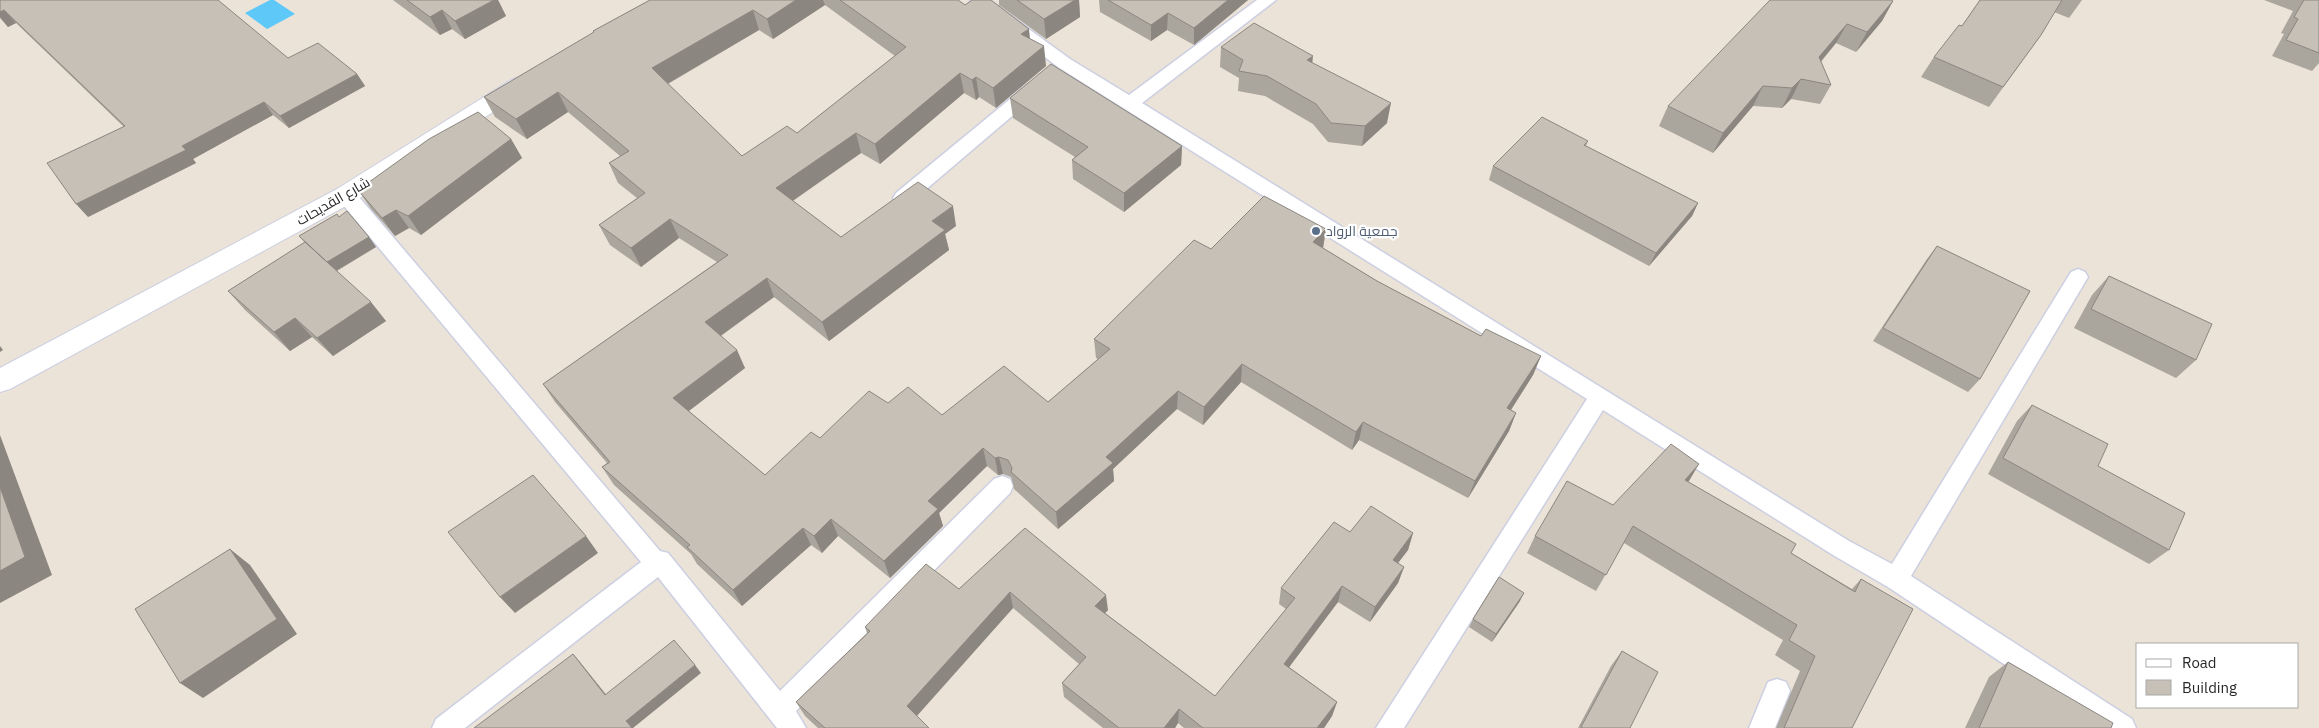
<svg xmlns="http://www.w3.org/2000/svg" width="2319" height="728" font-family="'IBM Plex Sans',Cairo,sans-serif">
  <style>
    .water { fill: #5ec8f9 }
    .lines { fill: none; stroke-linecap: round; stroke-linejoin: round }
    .service-casing { stroke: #cccfe2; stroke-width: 3 }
    .tertiary-casing { stroke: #cccfe2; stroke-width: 2 }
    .service { fill: #fff; fill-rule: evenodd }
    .tertiary { fill: #fff; fill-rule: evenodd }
    .wall { fill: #aaa59d; fill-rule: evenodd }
    .shaded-wall { fill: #8b8680 }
    .building { fill: #c6c0b7; stroke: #8b8680 }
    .service-dot { fill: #5c6f8a; stroke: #fff; stroke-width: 2 }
    .labels { text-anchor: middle; stroke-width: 4.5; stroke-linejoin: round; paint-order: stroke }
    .street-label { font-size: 14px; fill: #272727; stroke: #fff }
    .service-label { font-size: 14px; fill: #4e5e75; stroke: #fff; text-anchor: start }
  </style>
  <rect width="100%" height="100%" fill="#ebe3d7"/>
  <path class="water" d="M 270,0 L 274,0 L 295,14 L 267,29 L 245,13 Z"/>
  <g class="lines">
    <defs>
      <path id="service" d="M 970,0 L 989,0 L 1070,59 L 1129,95 L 1257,0 L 1276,0 L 1142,103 L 1849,541 L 1892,564 L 2071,272 L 2078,269 L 2085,272 L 2088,277 L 2085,282 L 1911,576 L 2132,719 L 2136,728 L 2100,728 L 1888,587 L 1833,555 L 1603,410 L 1404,728 L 1376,728 L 1587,399 L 1058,67 Z
        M 1033,83 L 1039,85 L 1042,89 L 1039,93 L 910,203 L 903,205 L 896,203 L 893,198 L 896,193 L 1027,85 Z
        M 346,188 L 353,190 L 660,551 L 668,553 L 780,691 L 994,479 L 1002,476 L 1010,479 L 1013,486 L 1010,493 L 796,711 L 806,728 L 777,728 L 658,577 L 465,728 L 432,728 L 436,719 L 641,562 L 339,200 L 336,195 L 339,190 Z
        M 1777,679 L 1786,682 L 1790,691 L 1775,728 L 1749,728 L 1768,682 Z"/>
      <path id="tertiary" d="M 519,77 L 527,80 L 530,85 L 527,90 L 355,201 L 10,389 L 0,392 L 0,368 L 337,189 L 511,80 Z"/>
    </defs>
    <use href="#service" class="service-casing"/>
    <use href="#tertiary" class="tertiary-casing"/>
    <use href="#service" class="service"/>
    <use href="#tertiary" class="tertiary"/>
  </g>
  <path class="wall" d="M 0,0 L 288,58 L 357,74 L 365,86 L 289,128 L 273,115 L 193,159 L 196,163 L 88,217 L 124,127 L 16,23 L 8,27 L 0,18 Z
    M 393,0 L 498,0 L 506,16 L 465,39 L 452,29 L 440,35 Z
    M 650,0 L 958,0 L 965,5 L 1030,39 L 1046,66 L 996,108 L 979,97 L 976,100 L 964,93 L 880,164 L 861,153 L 793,201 L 841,237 L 956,226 L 945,234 L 949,250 L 829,341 L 774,297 L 721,336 L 745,368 L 689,411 L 765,475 L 820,438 L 888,403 L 942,415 L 1048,402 L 1098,359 L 1096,358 L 1094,339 L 1211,249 L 1326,229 L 1323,248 L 1377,281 L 1481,336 L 1541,356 L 1533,375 L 1511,410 L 1516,413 L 1509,431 L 1468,498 L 1359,440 L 1352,450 L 1241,382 L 1203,425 L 1177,409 L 1113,469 L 1114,481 L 1058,529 L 1014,489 L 1012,480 L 1011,477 L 1003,474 L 998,475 L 987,466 L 939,513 L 943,526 L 890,578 L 838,536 L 822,553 L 811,545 L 742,606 L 697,564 L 691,554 L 614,485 L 602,467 L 607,463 L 555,402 L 543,384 L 717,262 L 679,238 L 641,267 L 610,245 L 599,225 L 637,198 L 618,183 L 609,163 L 620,156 L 568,112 L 527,139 L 495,117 L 484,97 L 593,33 L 593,31 ZM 825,5 L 895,56 L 797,133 L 742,156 L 668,84 L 759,30 L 773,39 Z
    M 999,0 L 1079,0 L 1080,17 L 1046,39 L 999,5 Z
    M 1099,0 L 1248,0 L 1194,45 L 1167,30 L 1151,41 L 1100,12 Z
    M 1980,0 L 2082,0 L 2069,18 L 2054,12 L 2041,35 L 1989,107 L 1921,77 L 1934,57 L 1962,26 Z
    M 2264,0 L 2319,0 L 2319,63 L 2312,71 L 2272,56 L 2284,34 L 2281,33 L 2293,11 Z
    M 1893,1 L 1882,21 L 1856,52 L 1836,43 L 1821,62 L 1831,85 L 1820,104 L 1791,99 L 1782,108 L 1753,106 L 1713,153 L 1659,126 L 1668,106 Z
    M 1221,47 L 1312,63 L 1387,123 L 1362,146 L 1328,142 L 1313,124 L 1265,96 L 1238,91 L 1239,78 L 1220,67 Z
    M 1010,98 L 1182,146 L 1181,165 L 1124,212 L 1073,179 L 1072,160 L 1075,157 L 1013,118 Z
    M 511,139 L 522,158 L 421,235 L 409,228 L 395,236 L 371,209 L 358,190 Z
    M 1588,141 L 1586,146 L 1698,203 L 1692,216 L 1649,266 L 1489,180 L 1493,166 Z
    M 339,217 L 369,237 L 376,247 L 337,271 L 386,321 L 333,356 L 312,337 L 290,351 L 245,310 L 228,291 L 305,243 L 299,236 Z
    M 1937,246 L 1980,379 L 1968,392 L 1873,341 L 1927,259 Z
    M 2109,276 L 2196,360 L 2176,378 L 2074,328 L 2092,295 Z
    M 2032,405 L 2169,550 L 2149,564 L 1988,474 L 2017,421 Z
    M 1688,482 L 1791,553 L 1852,589 L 1861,579 L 1852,728 L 1776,728 L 1800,671 L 1775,655 L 1783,640 L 1624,543 L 1596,591 L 1527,553 L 1535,536 L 1613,505 Z
    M 1025,528 L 1108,610 L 1105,613 L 1215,696 L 1286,609 L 1279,604 L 1281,588 L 1350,532 L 1413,533 L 1408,550 L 1398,563 L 1404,567 L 1398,583 L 1370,622 L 1338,602 L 1289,667 L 1337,702 L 1332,716 L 1324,728 L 1184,728 L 1178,723 L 1175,728 L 1103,728 L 1064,697 L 1062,683 L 1079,664 L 1013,608 L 917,716 L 929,728 L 818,728 L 805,716 L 796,702 L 867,633 L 865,627 L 959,589 Z
    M 1520,601 L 1492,642 L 1469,627 L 1473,619 Z
    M 1622,651 L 1630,728 L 1578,728 L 1611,666 Z
    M 2008,662 L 2111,728 L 1965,728 L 1989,677 Z"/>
  <path class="shaded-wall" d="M 494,0 L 498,0 L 506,16 L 465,39 L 455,21 Z
    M 796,0 L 823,0 L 825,5 L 773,39 L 767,19 Z
    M 1075,0 L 1079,0 L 1080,17 L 1046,39 L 1044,19 Z
    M 1228,0 L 1248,0 L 1194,45 L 1194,28 Z
    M 1893,1 L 1882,21 L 1856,52 L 1867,32 Z
    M 4,10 L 16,23 L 8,27 L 0,17 L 0,12 Z
    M 442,10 L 452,29 L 440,35 L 430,17 Z
    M 753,10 L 759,30 L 660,88 L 652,68 Z
    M 1168,13 L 1167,30 L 1151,41 L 1151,25 Z
    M 1847,24 L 1836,43 L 1808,76 L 1819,57 Z
    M 1029,29 L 1031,49 L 1021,34 Z
    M 1044,46 L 1046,66 L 996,108 L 993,88 Z
    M 1313,56 L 1311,76 L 1307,60 Z
    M 960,73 L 964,93 L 880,164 L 875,144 Z
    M 357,74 L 365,86 L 289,128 L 280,116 Z
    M 976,77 L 979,97 L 976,100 L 972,80 Z
    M 1801,79 L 1791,99 L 1782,108 L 1792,88 Z
    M 1763,86 L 1753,106 L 1713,153 L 1723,133 Z
    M 558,92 L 568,112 L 527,139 L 516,119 Z
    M 264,102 L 273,115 L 193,159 L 196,163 L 88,217 L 76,204 Z
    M 1391,103 L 1387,123 L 1362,146 L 1365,126 Z
    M 856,133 L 861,153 L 782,208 L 776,188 Z
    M 511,139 L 522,158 L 421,235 L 408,216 Z
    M 1182,146 L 1181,165 L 1124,212 L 1124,193 Z
    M 1698,203 L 1692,216 L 1649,266 L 1656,253 Z
    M 953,206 L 956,226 L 945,234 L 949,250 L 829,341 L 822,322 L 932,221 Z
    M 396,210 L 409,228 L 395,236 L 382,218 Z
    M 670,219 L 679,238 L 641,267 L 631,248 Z
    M 1326,229 L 1323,248 L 1313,242 Z
    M 369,237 L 376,247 L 334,272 L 326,262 Z
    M 767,278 L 774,297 L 713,341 L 705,322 Z
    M 371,302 L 386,321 L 333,356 L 317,338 Z
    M 295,318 L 312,337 L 290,351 L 274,332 Z
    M 0,346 L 3,350 L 0,352 Z
    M 737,350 L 745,368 L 682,416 L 673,398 Z
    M 1541,356 L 1533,375 L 1500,427 L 1507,408 Z
    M 1242,364 L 1241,382 L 1203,425 L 1204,407 Z
    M 1178,391 L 1177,409 L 1113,469 L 1114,481 L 1058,529 L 1056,512 L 1106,457 Z
    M 1516,413 L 1509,431 L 1468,498 L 1475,481 Z
    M 1363,422 L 1359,440 L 1352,450 L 1356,432 Z
    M 0,435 L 52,575 L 0,603 Z
    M 983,448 L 987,466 L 939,513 L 943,526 L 890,578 L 884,561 L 928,501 Z
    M 999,457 L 1003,474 L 998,475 L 995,458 Z
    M 1699,464 L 1689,481 L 1674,497 L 1685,480 Z
    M 831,519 L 838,536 L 822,553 L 814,536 Z
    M 803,528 L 811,545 L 742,606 L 733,590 Z
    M 1413,533 L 1408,550 L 1388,576 L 1393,560 Z
    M 586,536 L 598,553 L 515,613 L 500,597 Z
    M 230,549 L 250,565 L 297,634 L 203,698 L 180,683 Z
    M 1404,567 L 1398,583 L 1370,622 L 1375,607 Z
    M 1342,586 L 1338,602 L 1281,678 L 1284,664 Z
    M 1010,592 L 1013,608 L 913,720 L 907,706 Z
    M 1524,593 L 1520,601 L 1492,642 L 1496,634 Z
    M 1106,595 L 1108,610 L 1097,621 L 1095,606 Z
    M 573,654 L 580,662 L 612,702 L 605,695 Z
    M 695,665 L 701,673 L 633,728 L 632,728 L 626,721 Z
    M 1337,702 L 1332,716 L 1324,728 L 1317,728 Z
    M 1179,709 L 1178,723 L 1175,728 L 1164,728 Z"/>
  <path class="building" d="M 0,0 L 218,0 L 288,58 L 318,43 L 357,74 L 280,116 L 264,102 L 182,146 L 186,150 L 76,204 L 47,163 L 125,126 L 4,10 L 0,12 Z
    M 407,0 L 494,0 L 455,21 L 442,10 L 430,17 Z
    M 650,0 L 796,0 L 767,19 L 753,10 L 652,68 L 742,156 L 787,126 L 797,133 L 906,47 L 840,0 L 958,0 L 965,5 L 972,0 L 991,0 L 1029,29 L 1021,34 L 1044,46 L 993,88 L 976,77 L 972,80 L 960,73 L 875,144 L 856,133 L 776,188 L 841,237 L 918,182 L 953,206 L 932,221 L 945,230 L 822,322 L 767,278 L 705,322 L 737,350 L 673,398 L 765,475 L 811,432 L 820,438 L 869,391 L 888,403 L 908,387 L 942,415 L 1004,366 L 1048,402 L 1110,349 L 1094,339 L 1194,240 L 1211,249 L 1264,196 L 1326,229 L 1313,242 L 1377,281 L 1481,336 L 1486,329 L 1541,356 L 1507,408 L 1516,413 L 1475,481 L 1363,422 L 1356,432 L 1242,364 L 1204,407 L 1178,391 L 1106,457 L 1113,463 L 1056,512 L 1011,472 L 1012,468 L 1008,460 L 999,457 L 995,458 L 983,448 L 928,501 L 938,509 L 884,561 L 831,519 L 814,536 L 803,528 L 733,590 L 687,547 L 690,545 L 602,467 L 610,462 L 543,384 L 728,255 L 670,219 L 631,248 L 599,225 L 645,193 L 609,163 L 629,151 L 558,92 L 516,119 L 484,97 L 594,32 L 593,31 Z
    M 1017,0 L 1075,0 L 1044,19 Z
    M 1108,0 L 1228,0 L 1194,28 L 1168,13 L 1151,25 Z
    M 1770,0 L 1891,0 L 1893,1 L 1867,32 L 1847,24 L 1819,57 L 1831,85 L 1801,79 L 1792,88 L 1763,86 L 1723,133 L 1668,106 Z
    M 1980,0 L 2062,0 L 2041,35 L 2003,87 L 1934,57 L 1959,25 L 1962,26 Z
    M 2304,0 L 2319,0 L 2319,53 L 2286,40 L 2298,19 L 2294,17 Z
    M 1254,23 L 1313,56 L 1307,60 L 1391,103 L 1365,126 L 1331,123 L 1316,104 L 1267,76 L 1239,71 L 1243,60 L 1221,47 Z
    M 1051,64 L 1182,146 L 1124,193 L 1072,160 L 1088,147 L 1010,98 Z
    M 478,112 L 511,139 L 408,216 L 396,210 L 382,218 L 358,190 L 429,139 Z
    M 1542,117 L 1588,141 L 1584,145 L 1698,203 L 1656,253 L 1493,166 Z
    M 347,211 L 369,237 L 327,262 L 299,236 L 337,214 L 339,217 Z
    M 305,242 L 371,302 L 317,338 L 295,318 L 274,332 L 228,291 Z
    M 1937,246 L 2030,291 L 1980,379 L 1883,328 Z
    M 2109,276 L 2212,324 L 2196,360 L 2091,309 Z
    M 2032,405 L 2108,444 L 2098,466 L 2185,513 L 2169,550 L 2003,458 Z
    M 1671,444 L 1699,464 L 1685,480 L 1796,544 L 1791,553 L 1855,592 L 1861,579 L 1913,609 L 1852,728 L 1784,728 L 1815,656 L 1789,640 L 1797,625 L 1633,526 L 1606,575 L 1535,536 L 1567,481 L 1613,505 Z
    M 533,475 L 586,536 L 500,597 L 448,532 Z
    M 0,487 L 25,557 L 0,571 Z
    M 1371,506 L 1413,533 L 1393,560 L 1404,567 L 1375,607 L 1342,586 L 1284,664 L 1337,702 L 1317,728 L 1203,728 L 1179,709 L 1164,728 L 1119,728 L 1062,683 L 1086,657 L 1010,592 L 907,706 L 929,728 L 825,728 L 796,702 L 870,631 L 865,627 L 926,564 L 959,589 L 1025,528 L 1106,595 L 1095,606 L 1215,696 L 1295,598 L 1281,588 L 1334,522 L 1350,532 Z
    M 230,549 L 277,619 L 180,683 L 135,609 Z
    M 1499,577 L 1524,593 L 1496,634 L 1473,619 Z
    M 674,640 L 695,665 L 626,721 L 632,728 L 474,728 L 573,654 L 605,695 Z
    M 1622,651 L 1658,672 L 1630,728 L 1583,728 L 1581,727 Z
    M 2008,662 L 2113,723 L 2111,728 L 1979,728 Z"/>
  <circle class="service-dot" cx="1316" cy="231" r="5"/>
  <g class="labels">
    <g class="street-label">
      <text transform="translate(333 201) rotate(-30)" y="5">شارع القديحات</text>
    </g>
    <g class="service-label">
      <text x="1326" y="236">جمعية الرواد</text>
    </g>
  </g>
  <rect x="2136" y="643" width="162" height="65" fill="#ffffff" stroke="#a9a9a9"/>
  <rect x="2146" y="659" width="25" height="8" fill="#ffffff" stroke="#a9a9a9"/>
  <text x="2182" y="668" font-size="15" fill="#272727">Road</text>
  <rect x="2146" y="680" width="25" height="15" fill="#c6c0b7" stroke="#a9a9a9"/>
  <text x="2182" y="693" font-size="15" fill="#272727">Building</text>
</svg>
